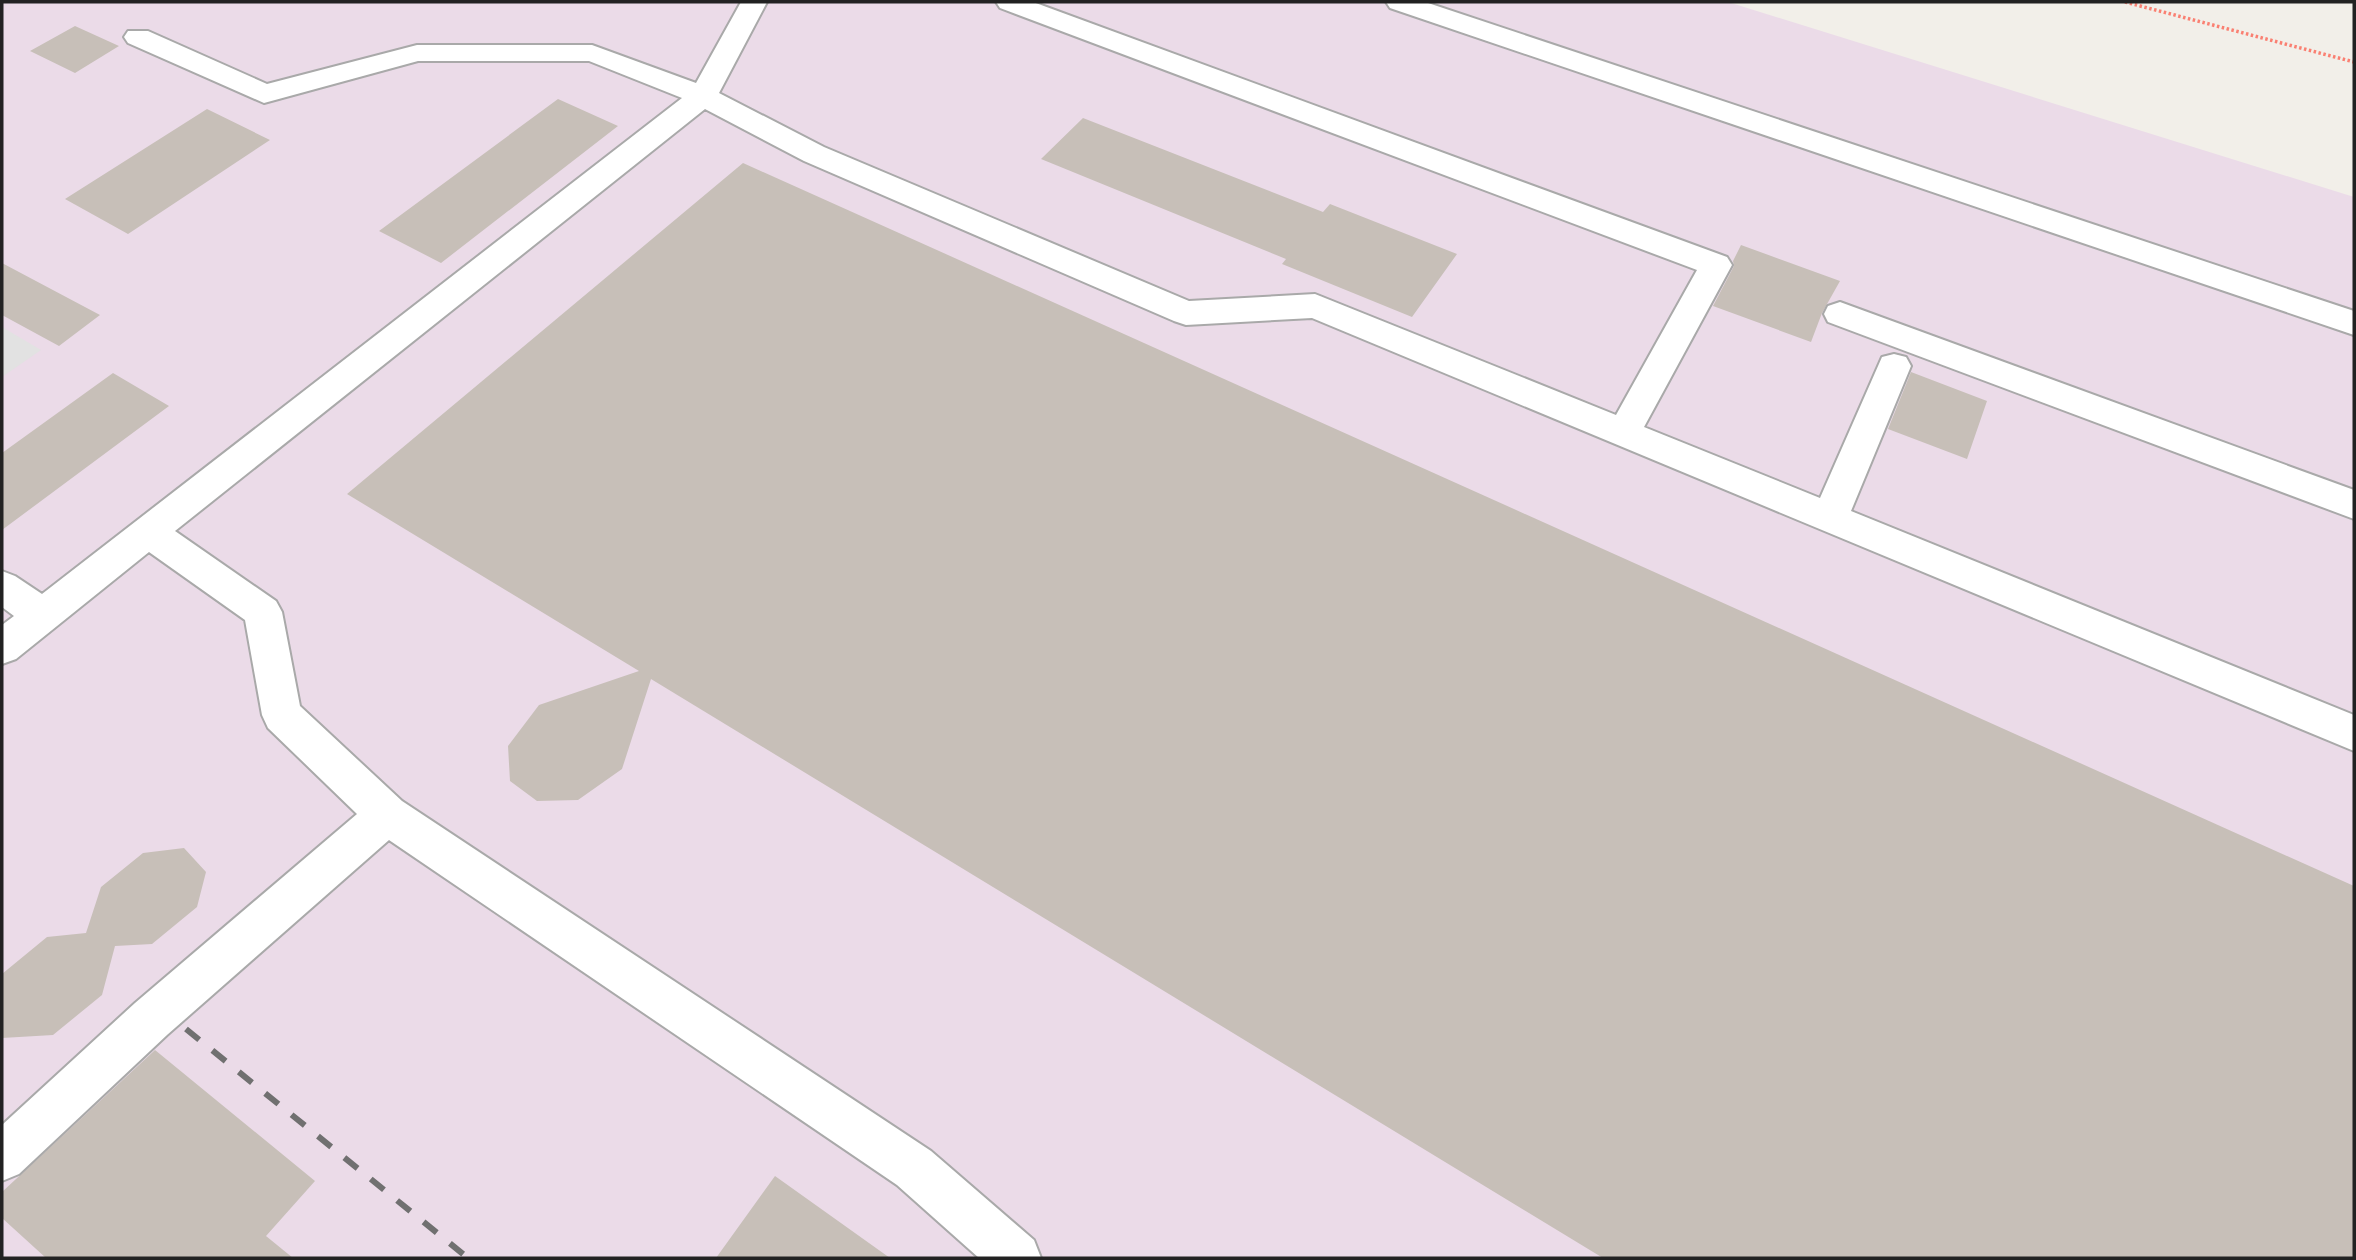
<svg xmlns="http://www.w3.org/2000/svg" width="2356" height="1260" font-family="'Alegreya Sans',sans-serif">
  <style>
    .industrial { fill: #ebdbe8 }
    .parking { fill: #e2e2e2 }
    .building { fill: #c7bfb8 }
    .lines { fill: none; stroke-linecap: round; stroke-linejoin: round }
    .minor-casing { stroke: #a9a9a9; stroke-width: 4 }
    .path { stroke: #fa8072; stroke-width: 3.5; stroke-dasharray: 2.5 2.5; stroke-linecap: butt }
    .minor { fill: #fff; fill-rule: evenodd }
    .rail { stroke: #707070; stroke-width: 6; stroke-dasharray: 17 17; stroke-linecap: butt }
  </style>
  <rect width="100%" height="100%" fill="#f2efe9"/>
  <path class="industrial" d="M 2,2 L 1728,2 L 2354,197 L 2354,1258 L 2,1258 Z"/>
  <path class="parking" d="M 2,327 L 41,350 L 2,377 Z"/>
  <path class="building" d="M 75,26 L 119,46 L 75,73 L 30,51 Z
    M 558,99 L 618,126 L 441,263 L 379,231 Z
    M 207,109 L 270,140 L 128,234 L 65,199 Z
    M 1083,118 L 1323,212 L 1330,204 L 1457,254 L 1412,317 L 1282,264 L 1286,259 L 1041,159 Z
    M 743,163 L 2354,886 L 2354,1258 L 1603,1258 L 651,679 L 622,769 L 578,800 L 537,801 L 510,781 L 508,746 L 539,705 L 639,671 L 347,494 Z
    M 1741,245 L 1840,281 L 1822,313 L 1811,342 L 1713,306 L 1734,266 L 1733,261 Z
    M 2,263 L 100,315 L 59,346 L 2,315 Z
    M 1911,372 L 1987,401 L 1967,459 L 1888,429 Z
    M 113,373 L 169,406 L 2,530 L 2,453 Z
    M 184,848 L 206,872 L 197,907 L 152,944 L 115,946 L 102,995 L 53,1035 L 2,1038 L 2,974 L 47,937 L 86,933 L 101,887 L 143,853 Z
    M 155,1050 L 315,1181 L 266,1236 L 293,1258 L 46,1258 L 2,1218 L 2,1192 Z
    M 775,1176 L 890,1258 L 716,1258 Z"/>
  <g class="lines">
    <defs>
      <path id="minor" d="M 741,2 L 767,2 L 719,93 L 824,147 L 1189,301 L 1315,294 L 1616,415 L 1697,270 L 1000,8 L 996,2 L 1033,2 L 1727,257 L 1732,265 L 1644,427 L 1820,498 L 1882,357 L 1894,354 L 1906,357 L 1911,366 L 1851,511 L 2354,715 L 2354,751 L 1312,318 L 1186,325 L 1174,321 L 804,161 L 705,109 L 175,531 L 276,601 L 282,612 L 300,706 L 402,801 L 931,1151 L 1034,1240 L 1041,1258 L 979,1258 L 897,1185 L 389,840 L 167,1035 L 19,1174 L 2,1181 L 2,1125 L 135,1003 L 357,814 L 268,728 L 262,715 L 245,620 L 149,552 L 16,659 L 2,664 L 2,625 L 14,616 L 2,607 L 2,571 L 15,576 L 42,594 L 682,98 L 589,61 L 418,61 L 264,103 L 128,43 L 124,37 L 128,31 L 148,31 L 267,84 L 417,45 L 592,45 L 696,83 Z
        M 1386,2 L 1425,2 L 2354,311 L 2354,335 L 1390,8 Z
        M 1840,302 L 2354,490 L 2354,519 L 1828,322 L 1824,314 L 1828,306 Z"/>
    </defs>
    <use href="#minor" class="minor-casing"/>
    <path class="path" d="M 2125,2 L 2354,62"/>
    <use href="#minor" class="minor"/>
    <path class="rail" d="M 186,1029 L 468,1258"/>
  </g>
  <rect width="2356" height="1260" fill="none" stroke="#222222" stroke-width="7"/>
</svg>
